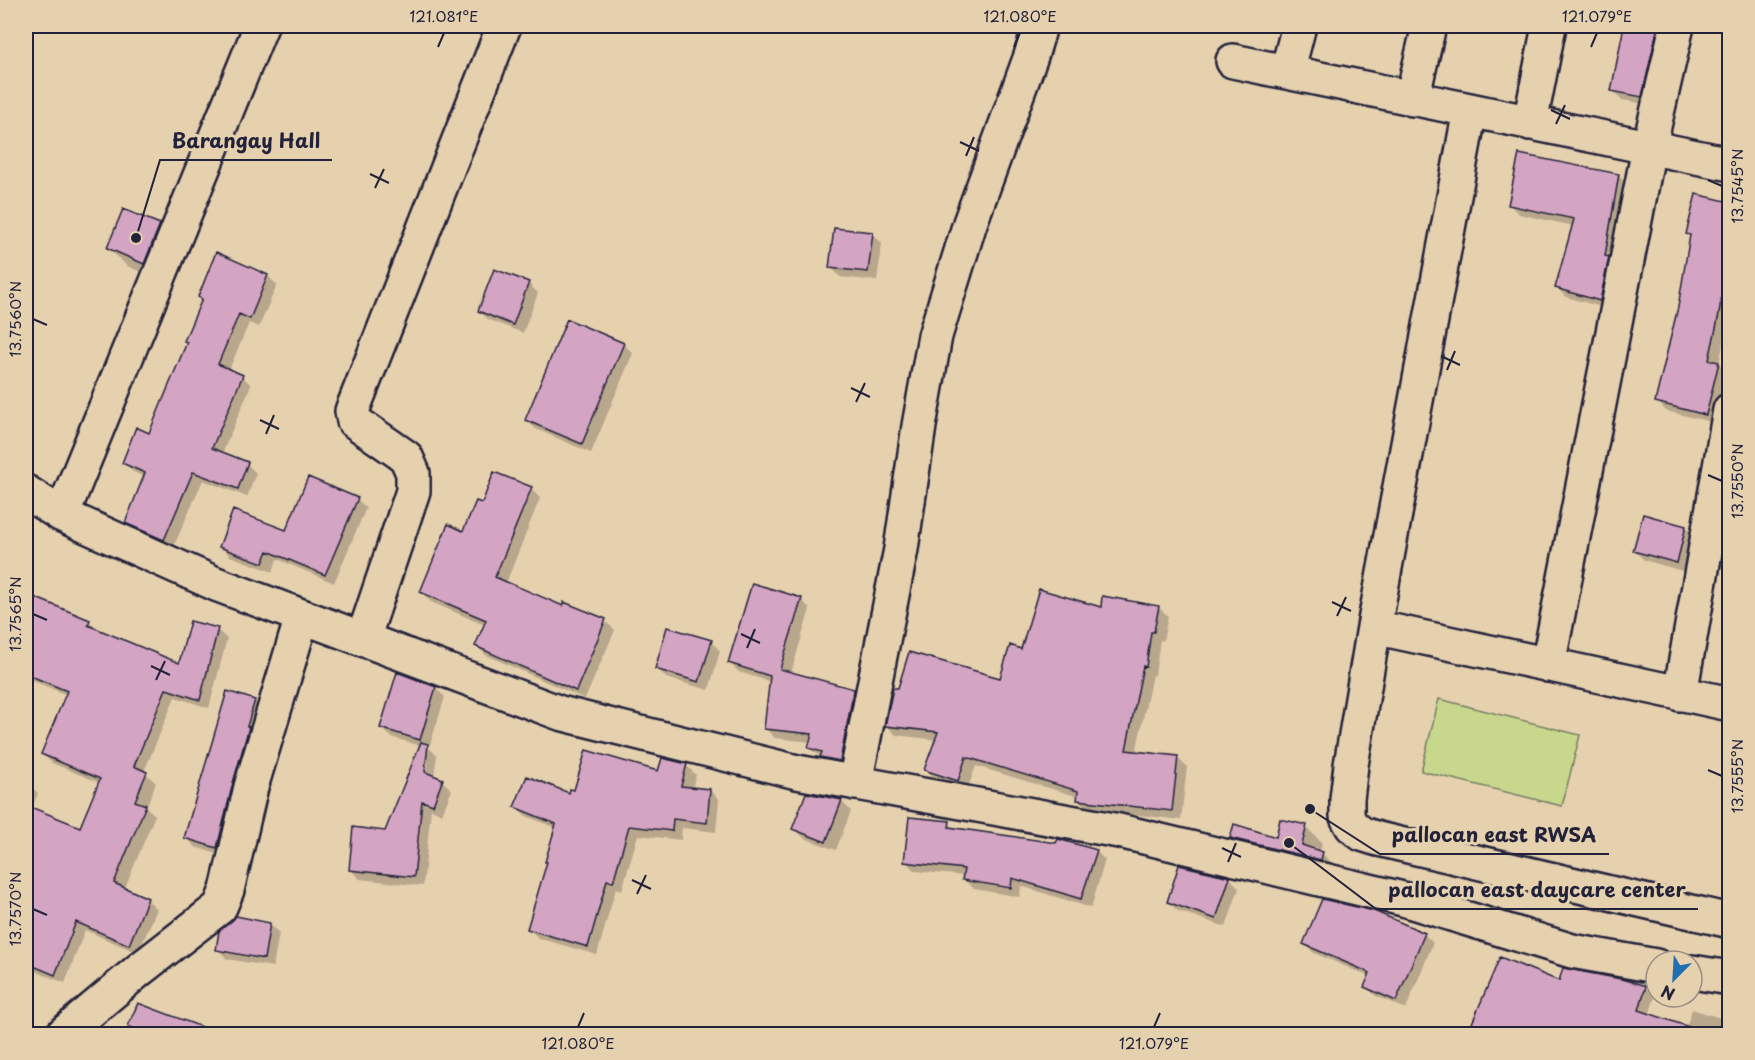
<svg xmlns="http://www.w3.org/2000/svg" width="1755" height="1060" font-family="'Playpen Sans',sans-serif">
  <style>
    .green { fill: #c7d88d; stroke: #747d64; stroke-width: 1.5 }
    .shadow { fill: #0003; fill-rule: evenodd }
    .building { fill: #d4a4c3; stroke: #22223b; stroke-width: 1.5 }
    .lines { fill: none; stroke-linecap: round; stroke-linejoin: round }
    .minor-casing { stroke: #22223b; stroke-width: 38 }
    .minor { stroke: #e6d1af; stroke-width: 33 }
    .ticks { fill: none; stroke: #22223b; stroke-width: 2 }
    .leader { fill: none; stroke: #22223b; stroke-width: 2 }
    .callout-dot { fill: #22223b; stroke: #e6d1af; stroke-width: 2 }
    .callout-label { font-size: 20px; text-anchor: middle; font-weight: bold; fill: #22223b; stroke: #e6d1af; stroke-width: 6; stroke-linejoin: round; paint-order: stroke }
    .neatline { fill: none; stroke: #22223b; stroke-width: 2 }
    .ticks-label { font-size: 15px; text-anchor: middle; fill: #22223b }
  </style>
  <rect width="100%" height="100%" fill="#e6d1af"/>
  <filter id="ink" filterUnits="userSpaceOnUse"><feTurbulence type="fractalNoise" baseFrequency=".0167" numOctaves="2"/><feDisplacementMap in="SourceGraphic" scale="12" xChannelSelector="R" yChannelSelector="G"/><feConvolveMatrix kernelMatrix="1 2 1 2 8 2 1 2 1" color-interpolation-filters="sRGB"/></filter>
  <g filter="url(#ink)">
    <path class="green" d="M 1439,699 L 1580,735 L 1562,806 L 1421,771 Z"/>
    <path class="shadow" d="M 1626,26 L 1671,26 L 1651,105 L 1622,100 L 1612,90 Z
      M 1618,175 L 1627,185 L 1609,309 L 1566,297 L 1557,288 L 1574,226 L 1519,214 L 1509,204 Z
      M 1730,204 L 1730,313 L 1719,364 L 1728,373 L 1716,423 L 1666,411 L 1657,401 L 1679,308 L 1691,237 L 1688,234 Z
      M 159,225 L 177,244 L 162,281 L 127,266 L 108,248 Z
      M 872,234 L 882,243 L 877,281 L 840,277 L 831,267 Z
      M 268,276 L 277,285 L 259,327 L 249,323 L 229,370 L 242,376 L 251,385 L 222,454 L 247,464 L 256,473 L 247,497 L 203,480 L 173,548 L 136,532 L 127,522 L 145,477 L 133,472 L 124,462 L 150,435 L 188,343 L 186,341 Z
      M 528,283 L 538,293 L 523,333 L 489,320 L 479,311 Z
      M 623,344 L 633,353 L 591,453 L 536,429 L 526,420 Z
      M 531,489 L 540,498 L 506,583 L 564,607 L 605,621 L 615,630 L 585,699 L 486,655 L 476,646 L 485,625 L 431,602 L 421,592 L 482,505 Z
      M 357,499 L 366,508 L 334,583 L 277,559 L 273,572 L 230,556 L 221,546 L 287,532 Z
      M 1686,527 L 1695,536 L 1686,572 L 1644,560 L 1635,551 Z
      M 35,599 L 89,621 L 98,631 L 180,665 L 217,630 L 227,639 L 209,708 L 175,697 L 144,772 L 156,783 L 146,807 L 155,815 L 125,888 L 147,899 L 157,909 L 138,953 L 85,930 L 65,983 L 26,968 L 26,868 L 28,861 L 26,859 L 45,815 L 80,829 L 100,783 L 52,763 L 42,754 L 67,695 L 26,678 L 26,622 Z
      M 801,599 L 810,609 L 791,673 L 854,691 L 863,700 L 849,769 L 831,766 L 810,748 L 811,742 L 775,738 L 766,729 L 771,682 L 739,672 L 729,663 Z
      M 1158,607 L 1168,616 L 1163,641 L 1160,640 L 1155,675 L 1152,675 L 1136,753 L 1177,758 L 1187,767 L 1181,820 L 1088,809 L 1079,800 L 1079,797 L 976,766 L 967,790 L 936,779 L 926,770 L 937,740 L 896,735 L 887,726 L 1001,680 L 1022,651 L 1102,608 Z
      M 711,641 L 720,651 L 709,690 L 666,678 L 657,668 Z
      M 435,688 L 445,697 L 429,748 L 437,755 L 434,777 L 442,781 L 452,790 L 442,814 L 431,809 L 423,886 L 360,879 L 350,869 L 386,832 L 421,746 L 391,737 L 381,727 ZM 428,761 L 426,780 L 424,765 Z
      M 254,701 L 264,710 L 227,857 L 195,847 L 186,837 Z
      M 686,765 L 696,775 L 692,788 L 710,790 L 719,799 L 716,832 L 682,828 L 681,840 L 638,835 L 622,890 L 616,888 L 597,955 L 538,938 L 529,928 L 548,863 L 556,828 L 526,816 L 516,806 Z
      M 26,782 L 38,793 L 26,824 Z
      M 807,794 L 842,802 L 851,811 L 836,850 L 804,838 L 794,828 Z
      M 949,823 L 955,829 L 1096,851 L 1105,860 L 1091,908 L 1021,886 L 1020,897 L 974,889 L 964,880 L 965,876 L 915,871 L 905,861 Z
      M 1306,827 L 1322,843 L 1320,852 L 1339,869 L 1247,854 L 1231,838 L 1277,839 Z
      M 1230,878 L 1239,888 L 1226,927 L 1178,911 L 1168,902 Z
      M 269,924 L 279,933 L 273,967 L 227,959 L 218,949 Z
      M 1424,934 L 1433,943 L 1406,1009 L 1376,996 L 1366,987 L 1370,977 L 1314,953 L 1305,944 Z
      M 1560,983 L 1645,987 L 1655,997 L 1649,1015 L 1686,1028 L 1692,1009 L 1730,1021 L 1730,1034 L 1468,1034 Z
      M 130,1026 L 185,1034 L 139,1034 Z"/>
    <path class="building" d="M 1624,26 L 1658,26 L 1642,97 L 1611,91 Z
      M 1519,154 L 1619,174 L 1605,256 L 1609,257 L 1600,301 L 1555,288 L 1574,219 L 1508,205 Z
      M 1696,194 L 1730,202 L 1730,247 L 1718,319 L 1709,360 L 1719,362 L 1706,415 L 1655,402 L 1678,307 L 1690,235 L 1686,234 Z
      M 123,209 L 160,224 L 144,264 L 107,248 Z
      M 834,228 L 873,232 L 868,272 L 829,268 Z
      M 216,252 L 268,275 L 250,319 L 239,314 L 218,364 L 243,375 L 212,448 L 248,462 L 238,489 L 193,472 L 164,540 L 125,523 L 145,473 L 122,463 L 136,427 L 149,433 L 187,342 L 184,341 L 202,299 L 198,297 Z
      M 494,269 L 529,282 L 513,325 L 478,311 Z
      M 567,319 L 624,343 L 582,444 L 525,420 Z
      M 494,472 L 532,487 L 495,577 L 563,606 L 564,602 L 606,619 L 576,691 L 475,646 L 486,620 L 420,592 L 448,524 L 463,531 L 476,501 L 482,503 Z
      M 308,477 L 358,498 L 325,575 L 268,551 L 263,563 L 219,547 L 233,510 L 286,530 Z
      M 1643,514 L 1686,526 L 1677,563 L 1633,551 Z
      M 752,583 L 802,598 L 780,669 L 854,689 L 840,761 L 820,757 L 822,752 L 808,748 L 812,734 L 764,729 L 770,676 L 728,663 Z
      M 1039,589 L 1101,607 L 1102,596 L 1159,606 L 1154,632 L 1151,632 L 1146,667 L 1143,666 L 1126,750 L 1178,756 L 1172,811 L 1077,800 L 1078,791 L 966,757 L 958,781 L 924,770 L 938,732 L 885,726 L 893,688 L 898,688 L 909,652 L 1000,678 L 1010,645 L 1021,649 Z
      M 34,597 L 90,620 L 88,625 L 179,663 L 190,621 L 218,628 L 200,700 L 166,689 L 134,766 L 147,772 L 135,801 L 146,805 L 114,883 L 148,898 L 129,945 L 76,922 L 55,975 L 26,963 L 26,805 L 80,827 L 100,779 L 41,754 L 67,691 L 26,674 L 26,618 Z
      M 667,627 L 712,640 L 699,682 L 655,669 Z
      M 397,672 L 436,687 L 420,740 L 380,728 Z
      M 227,691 L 255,700 L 247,726 L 249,727 L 233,783 L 217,848 L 184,838 Z
      M 421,742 L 428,744 L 425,772 L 443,779 L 433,805 L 422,801 L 414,877 L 349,870 L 353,827 L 385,831 Z
      M 586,750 L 658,771 L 662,758 L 687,764 L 681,786 L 710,789 L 707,823 L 673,819 L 672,831 L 629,826 L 613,882 L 607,880 L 588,947 L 527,929 L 547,862 L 545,862 L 556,824 L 514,807 L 527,776 L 569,793 L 570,789 L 574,790 Z
      M 806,793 L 842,800 L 826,842 L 792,829 Z
      M 909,817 L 950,821 L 949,827 L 1056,843 L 1058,839 L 1097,850 L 1081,899 L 1012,878 L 1011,888 L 962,880 L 964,869 L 904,862 Z
      M 1280,819 L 1307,825 L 1302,845 L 1323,852 L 1321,860 L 1230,838 L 1234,824 L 1276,837 Z
      M 1179,865 L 1230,877 L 1216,919 L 1167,902 Z
      M 1322,899 L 1374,911 L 1425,933 L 1396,1001 L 1364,987 L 1370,973 L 1303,944 Z
      M 236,916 L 270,923 L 264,959 L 216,950 L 219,931 Z
      M 1500,957 L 1559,981 L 1563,968 L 1626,980 L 1646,986 L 1639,1010 L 1698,1030 L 1697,1035 L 1467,1035 Z
      M 138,1003 L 215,1032 L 215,1035 L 149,1035 L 128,1026 Z"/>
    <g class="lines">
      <defs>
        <path id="minor" d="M 1233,61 L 1730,164
          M 1287,72 L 1299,26
          M 1412,99 L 1429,26
          M 1470,110 L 1374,627 L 1351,765 L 1347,799 L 1347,817 L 1352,826 L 1362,834 L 1378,839 L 1730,921
          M 1530,123 L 1549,26
          M 26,492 L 62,515 L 216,584 L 560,713 L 797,772 L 1119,831 L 1403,899 L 1572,951 L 1656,966
          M 62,515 L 261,26
          M 1374,627 L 1730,704
          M 363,639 L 413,491 L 413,473 L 406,457 L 354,421 L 352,411 L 504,26
          M 1548,665 L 1649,148 L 1677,26
          M 1680,694 L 1730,410
          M 855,783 L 901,549 L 919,426 L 935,336 L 970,223 L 1031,56 L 1040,26
          M 1692,972 L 1730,978
          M 63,1034 L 139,970 L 220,907 L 227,890 L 251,787 L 302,617"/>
      </defs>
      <use href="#minor" class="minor-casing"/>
      <use href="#minor" class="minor"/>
    </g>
  </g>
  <path class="ticks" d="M 438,47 L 444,33M 1014,47 L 1020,33M 1591,47 L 1597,33M 1551,110 L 1570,119M 1556,124 L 1565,105M 960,142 L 979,151M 966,156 L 974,137M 370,174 L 389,183M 1708,180 L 1722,186M 375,188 L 384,169M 33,319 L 47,325M 1441,356 L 1460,365M 1447,370 L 1455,351M 851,388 L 870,397M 856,402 L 865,383M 260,420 L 279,429M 266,434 L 274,415M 1708,475 L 1722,481M 1332,602 L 1351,611M 33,614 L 47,620M 1337,616 L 1346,597M 741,634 L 760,643M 747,648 L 755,629M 151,666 L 170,675M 156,680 L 165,661M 1708,770 L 1722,776M 1222,848 L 1241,857M 1228,862 L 1236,843M 632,880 L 651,889M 637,894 L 646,875M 33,909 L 47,915M 578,1027 L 584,1013M 1154,1027 L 1160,1013"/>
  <path class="leader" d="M136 238L160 160H332M1310 809L1380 854H1609M1289 843L1376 909H1698"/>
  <g class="callout-dot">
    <circle cx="136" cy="238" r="6"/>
    <circle cx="1310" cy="809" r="6"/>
    <circle cx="1289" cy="843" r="6"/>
  </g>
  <g class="callout-label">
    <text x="246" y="148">Barangay Hall</text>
    <text x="1494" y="842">pallocan east RWSA</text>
    <text x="1537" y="897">pallocan east daycare center</text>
  </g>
  <rect width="1755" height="1060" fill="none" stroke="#e6d1af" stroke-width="66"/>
  <g transform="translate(1674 979) rotate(204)"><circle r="28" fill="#e6d1af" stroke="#988b81" stroke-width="1.5"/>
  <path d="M0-4.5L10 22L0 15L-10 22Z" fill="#1f6fb2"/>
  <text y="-9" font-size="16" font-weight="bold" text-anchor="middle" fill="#22223b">N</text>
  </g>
  <rect x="33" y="33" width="1689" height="994" class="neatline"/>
  <g class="ticks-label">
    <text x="444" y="22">121.081°E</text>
    <text x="1020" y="22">121.080°E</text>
    <text x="1597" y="22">121.079°E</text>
    <text transform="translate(1738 186) rotate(-90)" y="5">13.7545°N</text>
    <text transform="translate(16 319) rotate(-90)" y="5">13.7560°N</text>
    <text transform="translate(1738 481) rotate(-90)" y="5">13.7550°N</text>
    <text transform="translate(16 614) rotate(-90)" y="5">13.7565°N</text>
    <text transform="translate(1738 776) rotate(-90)" y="5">13.7555°N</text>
    <text transform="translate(16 909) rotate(-90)" y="5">13.7570°N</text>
    <text x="578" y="1049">121.080°E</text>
    <text x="1154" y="1049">121.079°E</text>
  </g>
</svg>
